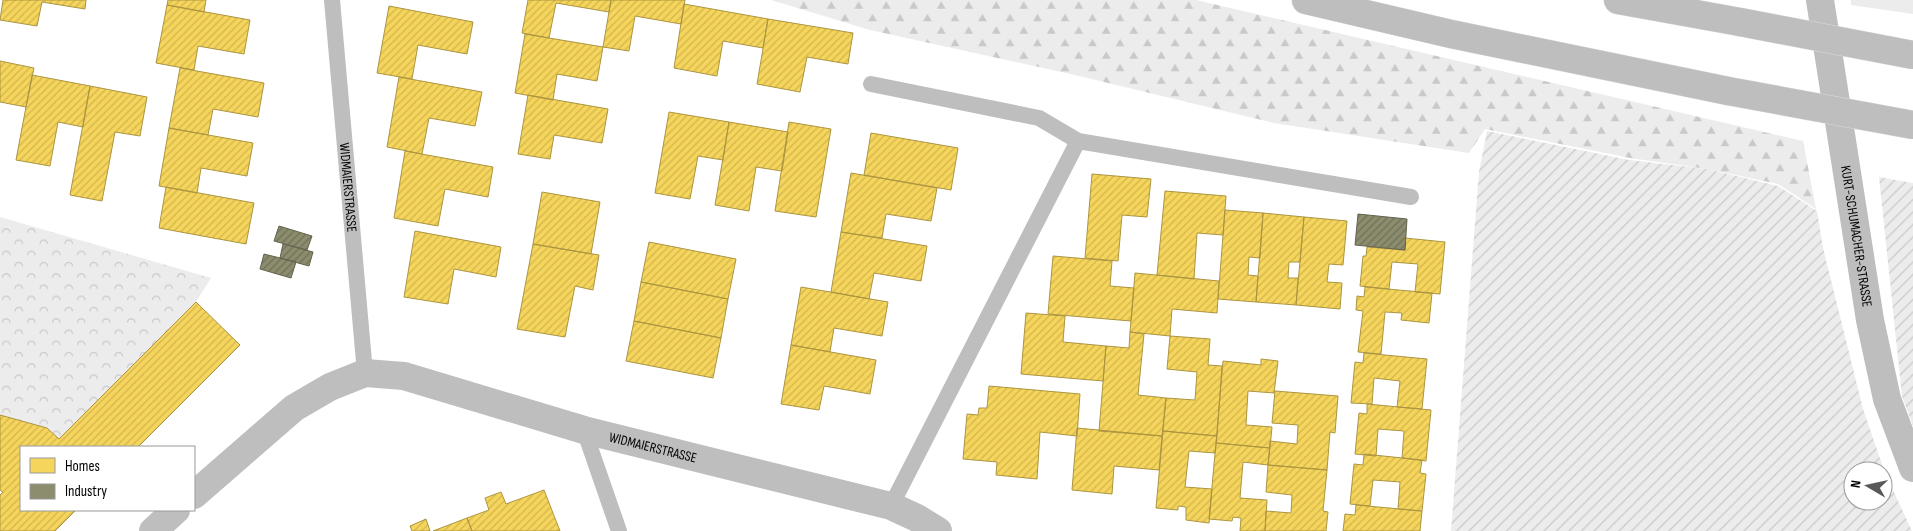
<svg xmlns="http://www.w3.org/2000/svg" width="1913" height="531" font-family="'Sofia Sans Condensed',sans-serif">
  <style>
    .grass { fill: #ececec }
    .forest { fill: url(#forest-firs) }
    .park { fill: url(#park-crowns) }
    .garden { fill: url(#garden-furrows); fill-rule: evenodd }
    .homes { fill: url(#homes-hatch); stroke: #ac9540 }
    .industry { fill: url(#industry-hatch); stroke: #62624d }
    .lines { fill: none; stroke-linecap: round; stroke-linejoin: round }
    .trunk-casing { stroke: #dbdbdb; stroke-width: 29 }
    .service { stroke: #bebebe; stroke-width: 16 }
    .minor { stroke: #bebebe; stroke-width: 28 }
    .tertiary { stroke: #bebebe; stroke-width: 28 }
    .trunk { stroke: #bebebe; stroke-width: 28 }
    .trunk-bridge-casing { stroke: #dbdbdb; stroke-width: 29; stroke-linecap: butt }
    .trunk-bridge { stroke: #bebebe; stroke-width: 28 }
    .labels { text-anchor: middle; stroke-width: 5; stroke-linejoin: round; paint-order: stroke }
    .street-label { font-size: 14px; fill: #000; stroke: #fff }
  </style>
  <defs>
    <pattern id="forest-firs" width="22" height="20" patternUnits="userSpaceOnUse" patternTransform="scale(1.25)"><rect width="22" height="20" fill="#ececec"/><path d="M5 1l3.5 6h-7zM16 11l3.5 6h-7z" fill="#c9c9c9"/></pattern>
    <pattern id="park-crowns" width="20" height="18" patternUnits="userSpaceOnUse" patternTransform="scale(1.25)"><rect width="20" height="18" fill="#ececec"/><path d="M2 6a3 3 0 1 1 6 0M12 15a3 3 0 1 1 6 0" fill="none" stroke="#c9c9c9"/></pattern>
    <pattern id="garden-furrows" width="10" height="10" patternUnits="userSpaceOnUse" patternTransform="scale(1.25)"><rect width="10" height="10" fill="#ececec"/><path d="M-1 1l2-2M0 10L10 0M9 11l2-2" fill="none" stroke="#c9c9c9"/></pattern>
    <pattern id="homes-hatch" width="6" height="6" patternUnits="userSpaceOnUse" patternTransform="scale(1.25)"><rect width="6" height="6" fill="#f6d55c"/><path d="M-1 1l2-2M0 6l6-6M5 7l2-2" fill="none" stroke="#d1b54e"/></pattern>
    <pattern id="industry-hatch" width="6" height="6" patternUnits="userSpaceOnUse" patternTransform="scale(1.25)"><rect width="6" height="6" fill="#8c8c6e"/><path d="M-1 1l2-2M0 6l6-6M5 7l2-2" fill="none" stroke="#707058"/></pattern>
  </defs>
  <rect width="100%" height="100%" fill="#fff"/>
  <path class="grass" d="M 1851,0 L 1913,0 L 1913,14 L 1851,5 Z"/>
  <path class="forest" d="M 771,0 L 1196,0 L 1803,141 L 1816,209 L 1778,184 L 1707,169 L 1630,158 L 1485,129 L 1469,153 L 1274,123 L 1075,75 L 870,30 Z"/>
  <path class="park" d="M 0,217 L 211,278 L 196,302 L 59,439 L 47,428 L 0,415 Z"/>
  <path class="garden" d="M 1487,131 L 1629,160 L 1707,169 L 1778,186 L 1817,211 L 1823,248 L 1863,409 L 1885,473 L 1912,531 L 1451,531 L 1479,172 ZM 1853,471 L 1883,471 L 1883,501 L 1853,501 Z
    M 1879,177 L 1913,183 L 1913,426 L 1902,396 Z"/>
  <path class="homes" d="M 3,0 L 86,0 L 85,9 L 42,2 L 37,26 L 0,20 Z
    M 168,0 L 206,0 L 204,12 L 167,5 Z
    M 528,0 L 611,0 L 609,12 L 556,3 L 549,38 L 522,33 Z
    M 611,0 L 685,0 L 681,24 L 635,16 L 629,51 L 603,47 Z
    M 684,4 L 768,19 L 763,48 L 723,41 L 717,76 L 674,68 Z
    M 167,5 L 250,20 L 244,54 L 198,46 L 194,70 L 156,63 Z
    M 389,6 L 473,22 L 467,54 L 418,45 L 412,79 L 377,73 Z
    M 768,19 L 853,33 L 848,64 L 807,57 L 800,92 L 757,84 Z
    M 525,34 L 603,47 L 597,81 L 557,74 L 553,100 L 515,93 Z
    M 0,61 L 34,68 L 26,107 L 0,102 Z
    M 180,68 L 264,83 L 258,117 L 213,109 L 208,135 L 169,128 Z
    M 32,75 L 90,86 L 83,127 L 58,122 L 50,166 L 16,160 Z
    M 399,77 L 482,92 L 475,126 L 429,118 L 422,154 L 387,147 Z
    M 90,86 L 147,97 L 140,136 L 115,132 L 102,201 L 70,195 Z
    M 528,95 L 608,109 L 602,143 L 554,135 L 550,159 L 518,154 Z
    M 669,112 L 729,122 L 723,160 L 698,156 L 690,199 L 655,193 Z
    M 729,122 L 788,132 L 782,171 L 756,167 L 749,211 L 715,205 Z
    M 789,122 L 831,129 L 816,217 L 775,211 Z
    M 169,128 L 253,143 L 247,176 L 201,168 L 197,193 L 159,186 Z
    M 871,133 L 958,148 L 951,190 L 864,175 Z
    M 405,151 L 493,167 L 488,197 L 445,189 L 438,226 L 394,218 Z
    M 851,173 L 937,188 L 931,221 L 886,214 L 882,238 L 841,232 Z
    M 1092,174 L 1151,179 L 1147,217 L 1122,215 L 1118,261 L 1085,258 Z
    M 166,187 L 254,203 L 246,244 L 159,228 Z
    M 1165,191 L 1226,196 L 1223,235 L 1197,233 L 1194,279 L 1157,275 Z
    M 542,192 L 600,202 L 591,254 L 533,244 Z
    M 1225,210 L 1263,213 L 1260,258 L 1249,257 L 1248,275 L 1258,276 L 1256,302 L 1218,299 Z
    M 1263,213 L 1304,217 L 1300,262 L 1289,262 L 1288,278 L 1298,278 L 1296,305 L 1256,302 Z
    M 1304,217 L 1347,221 L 1343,265 L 1329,264 L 1327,282 L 1342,283 L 1340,309 L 1296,305 Z
    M 415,231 L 501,247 L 496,277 L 454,269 L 448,304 L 404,297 Z
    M 841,232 L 927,246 L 921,281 L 874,273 L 869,299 L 831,292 Z
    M 1405,238 L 1445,242 L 1440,294 L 1415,292 L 1418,264 L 1392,262 L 1389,289 L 1360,286 L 1363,256 L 1366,256 L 1367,247 L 1405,250 Z
    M 649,242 L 736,259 L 728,299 L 641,282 Z
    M 533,244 L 599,255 L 593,290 L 575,286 L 565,337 L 517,329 Z
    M 1053,256 L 1112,261 L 1110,286 L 1134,288 L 1131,321 L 1048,314 Z
    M 1135,273 L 1219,281 L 1217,313 L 1172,309 L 1170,336 L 1130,332 Z
    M 641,282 L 728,299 L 721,338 L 634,321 Z
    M 801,287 L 888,302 L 882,336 L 834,328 L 830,352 L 791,345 Z
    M 1365,287 L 1432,293 L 1429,323 L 1401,320 L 1402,313 L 1385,312 L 1381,354 L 1358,352 L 1363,311 L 1356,310 L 1357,296 L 1364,297 Z
    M 196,302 L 240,345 L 138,447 L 21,447 L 21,510 L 76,510 L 55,531 L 0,531 L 0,495 L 3,492 L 0,490 L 0,415 L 47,428 L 59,439 Z
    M 1026,313 L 1065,316 L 1063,342 L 1106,346 L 1103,381 L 1021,374 Z
    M 634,321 L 721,338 L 713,378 L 626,361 Z
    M 1130,332 L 1144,334 L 1138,395 L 1166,398 L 1162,436 L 1099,431 L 1106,346 L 1129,348 Z
    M 1170,336 L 1210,339 L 1208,365 L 1222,366 L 1217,436 L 1163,431 L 1166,398 L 1195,400 L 1197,372 L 1167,369 Z
    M 791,345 L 876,360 L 870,394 L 824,386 L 819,410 L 781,404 Z
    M 1364,353 L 1427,359 L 1422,409 L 1397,407 L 1400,381 L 1374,378 L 1372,404 L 1351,403 L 1355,362 L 1363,363 Z
    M 1261,359 L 1278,361 L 1274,393 L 1248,391 L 1246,425 L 1272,427 L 1270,448 L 1216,443 L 1223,361 L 1261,365 Z
    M 989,386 L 1080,394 L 1077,436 L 1040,432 L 1037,479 L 996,475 L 997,462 L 963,459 L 967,414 L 978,415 L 979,408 L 987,408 Z
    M 1275,391 L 1338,396 L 1335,433 L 1330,432 L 1327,470 L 1268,465 L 1270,441 L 1297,444 L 1298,425 L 1272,423 Z
    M 1367,404 L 1431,410 L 1426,461 L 1402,458 L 1404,431 L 1378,429 L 1376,456 L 1355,454 L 1359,413 L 1367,414 Z
    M 1077,428 L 1162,436 L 1159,470 L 1114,466 L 1112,494 L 1072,490 Z
    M 1163,431 L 1217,436 L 1215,453 L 1189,451 L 1185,487 L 1212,489 L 1209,523 L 1186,520 L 1186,507 L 1178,506 L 1178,510 L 1156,508 Z
    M 1216,443 L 1270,448 L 1268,465 L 1243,462 L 1240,498 L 1267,500 L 1265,531 L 1240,531 L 1241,518 L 1233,517 L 1232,521 L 1209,519 Z
    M 1364,454 L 1422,460 L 1420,473 L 1426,474 L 1422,511 L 1398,509 L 1400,482 L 1373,480 L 1370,506 L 1350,504 L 1354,464 L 1363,465 Z
    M 1268,465 L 1327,470 L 1323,511 L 1328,512 L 1326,531 L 1265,531 L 1266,511 L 1291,513 L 1292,495 L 1266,492 Z
    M 544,490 L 560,531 L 472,531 L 467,518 L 489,510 L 485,498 L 501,492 L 506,504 Z
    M 1356,505 L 1422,511 L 1420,531 L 1343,531 L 1345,514 L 1355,515 Z
    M 467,518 L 472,531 L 433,531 Z
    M 426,519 L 430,531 L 412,531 L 410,526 Z"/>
  <path class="industry" d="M 1358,214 L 1407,219 L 1405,250 L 1355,245 Z
    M 279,226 L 312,236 L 307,250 L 274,241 Z
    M 283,244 L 313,252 L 309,266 L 280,258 Z
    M 264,254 L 296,262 L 291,278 L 260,269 Z"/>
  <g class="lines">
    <defs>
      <path id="trunk" d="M 1306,0 L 1451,34 L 1728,91
        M 1618,0 L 1740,22"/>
    </defs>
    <use href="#trunk" class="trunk-casing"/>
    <g class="service">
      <path id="s1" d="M 332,0 L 365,373"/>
      <path d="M 871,84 L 1039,118 L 1078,141 L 1411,197"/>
      <path d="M 584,430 L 619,531"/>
      <path d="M 891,506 L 1078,141"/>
    </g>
    <g class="minor">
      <path id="s2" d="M 194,495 L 294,408 L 330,387 L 365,373 L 404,376 L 584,430 L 891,506 L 917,518 L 938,531"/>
      <path d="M 153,531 L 176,510"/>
    </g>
    <path class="tertiary" id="s3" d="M 1820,0 L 1870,320 L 1887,399 L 1913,468"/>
    <use href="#trunk" class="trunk"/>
    <defs>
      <path id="trunk-bridge" d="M 1740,22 L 1913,55
        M 1728,91 L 1913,125"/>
    </defs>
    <use href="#trunk-bridge" class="trunk-bridge-casing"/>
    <use href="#trunk-bridge" class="trunk-bridge"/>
  </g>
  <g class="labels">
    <g class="street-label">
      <text dy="5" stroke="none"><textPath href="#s1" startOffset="188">WIDMAIERSTRASSE</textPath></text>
      <text dy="5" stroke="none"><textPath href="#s3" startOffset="239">KURT-SCHUMACHER-STRASSE</textPath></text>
      <text dy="5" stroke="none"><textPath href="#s2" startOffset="510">WIDMAIERSTRASSE</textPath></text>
    </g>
  </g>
  <rect x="20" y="446" width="175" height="65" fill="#ffffff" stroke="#999999"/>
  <rect x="30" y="458" width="25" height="15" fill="#f6d55c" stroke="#999999"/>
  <text x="65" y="471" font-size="15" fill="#000000">Homes</text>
  <rect x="30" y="484" width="25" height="15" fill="#8c8c6e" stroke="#999999"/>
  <text x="65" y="496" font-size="15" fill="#000000">Industry</text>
  <g transform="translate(1868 486) rotate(279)"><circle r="24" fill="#ffffff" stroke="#999999"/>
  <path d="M0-4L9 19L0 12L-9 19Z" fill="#595959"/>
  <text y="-8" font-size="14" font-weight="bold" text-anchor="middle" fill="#000000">N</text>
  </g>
</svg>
